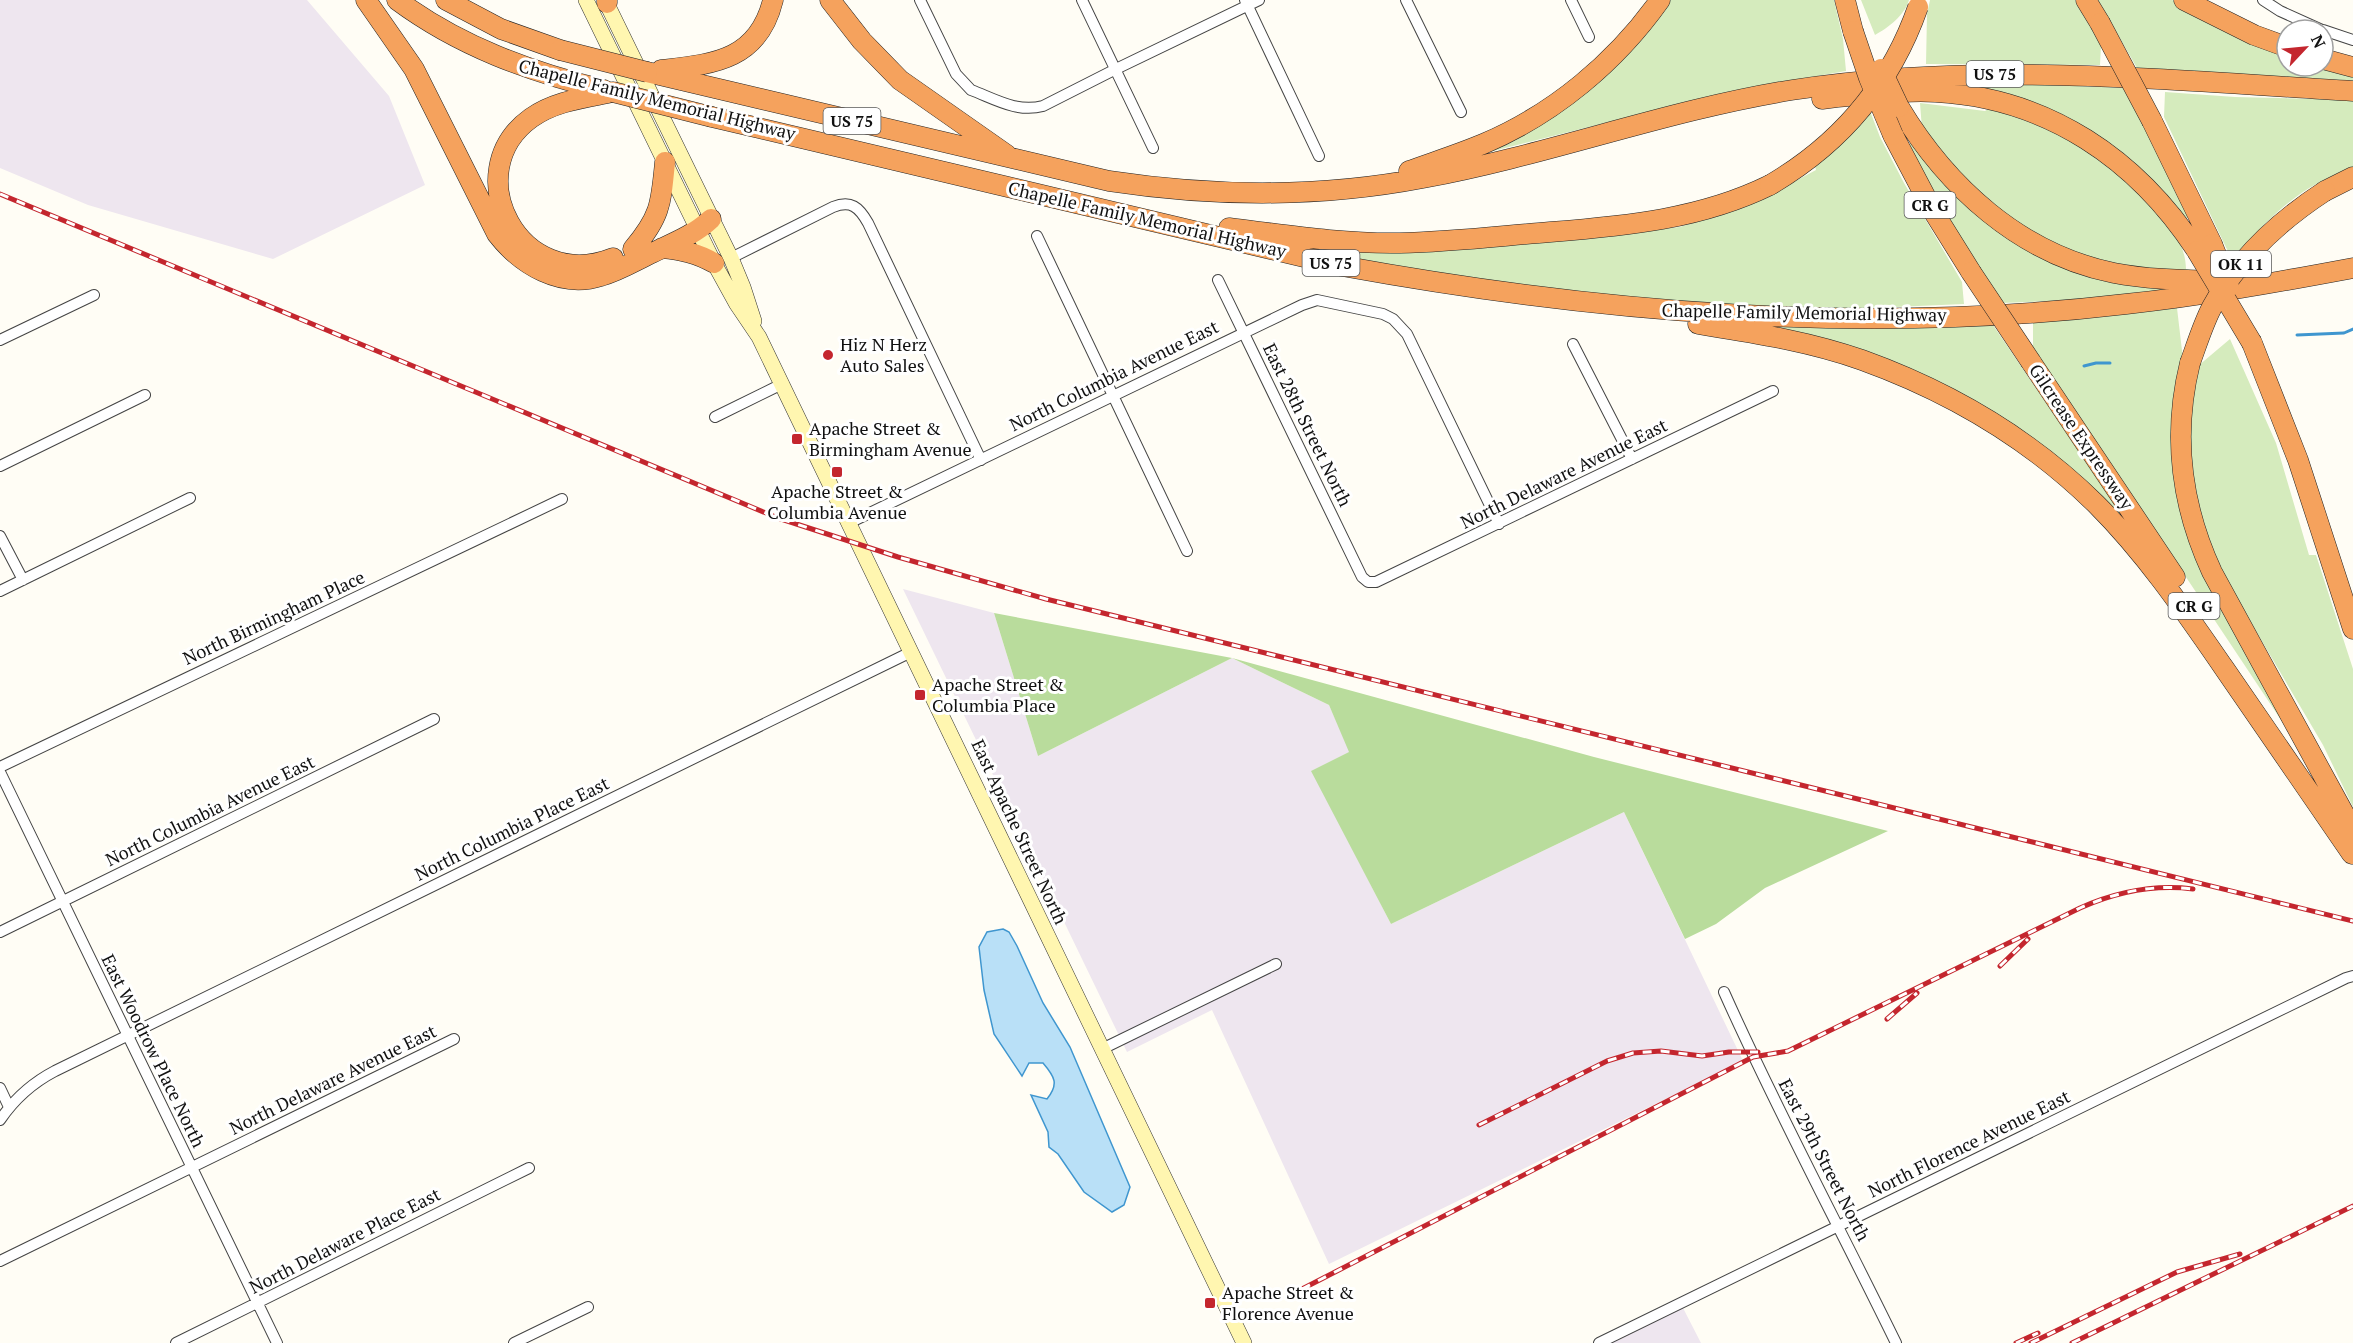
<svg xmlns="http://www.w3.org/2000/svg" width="2353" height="1343" font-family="'PT Serif',serif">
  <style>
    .industrial { fill: #eee6ef }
    .green { fill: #d5ebbd }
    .forest { fill: #b9dc9c }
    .water { fill: #b9e0f7; stroke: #3f96cf; stroke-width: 1.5 }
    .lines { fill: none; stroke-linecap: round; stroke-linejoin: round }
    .stream { stroke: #3f96cf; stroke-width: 3 }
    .minor-casing { stroke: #444; stroke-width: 12 }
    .secondary-casing { stroke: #333; stroke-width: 16 }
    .motorway-casing { stroke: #222; stroke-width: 21 }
    .minor { stroke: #fff; stroke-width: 10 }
    .secondary { stroke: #fff6b0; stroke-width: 15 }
    .motorway { stroke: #f5a25d; stroke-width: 20 }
    .rail-casing { stroke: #c4262e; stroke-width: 5 }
    .rail { stroke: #fff; stroke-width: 3; stroke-dasharray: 9; stroke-linecap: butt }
    .motorway-bridge-casing { stroke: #222; stroke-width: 21; stroke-linecap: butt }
    .motorway-bridge { stroke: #f5a25d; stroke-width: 20 }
    .poi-dot { fill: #c4262e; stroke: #fff; stroke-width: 2 }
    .labels { text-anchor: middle; stroke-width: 6; stroke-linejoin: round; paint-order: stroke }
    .shield { fill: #fff; stroke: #585858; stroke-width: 1.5 }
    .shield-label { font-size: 16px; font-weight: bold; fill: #111 }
    .street-label { font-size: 18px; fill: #111; stroke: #fff }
    .poi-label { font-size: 18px; fill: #111; stroke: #fff; text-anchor: start }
  </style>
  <rect width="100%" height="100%" fill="#fffdf5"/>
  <path class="industrial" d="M 0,0 L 307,0 L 389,96 L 425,185 L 273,259 L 88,205 L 0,168 Z
    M 903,589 L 994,613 L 1038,756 L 1232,658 L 1329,705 L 1350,752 L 1312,771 L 1391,924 L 1624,812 L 1743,1061 L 1329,1264 L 1212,1010 L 1127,1052 Z
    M 1683,1308 L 1701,1343 L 1611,1343 Z"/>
  <path class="green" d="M 1667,0 L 1834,0 L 1843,39 L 1846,71 L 1737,90 L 1485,153 Z
    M 1861,0 L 1909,0 C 1905,15 1888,28 1875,35 Z
    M 1930,0 L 2075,0 L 2101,45 L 2100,65 L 1926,64 L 1927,14 Z
    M 2098,0 L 2172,0 L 2287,53 L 2287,66 L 2323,66 L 2353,71 L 2353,81 L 2137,68 Z
    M 1954,81 L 2127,88 L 2190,215 L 2186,219 L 2133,163 L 2107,145 L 1953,88 Z
    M 2165,92 L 2235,97 L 2353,100 L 2353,170 C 2342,174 2328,177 2318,183 C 2284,201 2257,231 2232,260 L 2164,117 Z
    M 1920,103 L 1985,111 L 1990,108 C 2039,124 2082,143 2122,175 C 2134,185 2143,198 2154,210 C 2171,229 2185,241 2186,269 L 2196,271 L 2122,268 L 2061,251 L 1968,189 L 1922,129 Z
    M 1870,111 L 1880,137 L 1904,183 L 1962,282 L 1964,304 L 1895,307 L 1894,311 L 1768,309 L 1571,295 L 1348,258 L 1352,248 L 1613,234 L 1680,227 L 1760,200 L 1816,170 L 1815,166 Z
    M 1912,143 L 1938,177 L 2018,241 L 2173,286 L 2173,291 L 2073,300 L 2002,303 L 1954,230 L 1908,145 Z
    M 2177,308 L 2183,359 L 2173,455 L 2289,732 L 2033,347 L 2033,323 Z
    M 1993,325 L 2128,524 L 2001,422 L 1775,332 L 1776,326 L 1830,328 Z
    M 2230,339 L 2276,443 L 2309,555 L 2316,555 L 2353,669 L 2353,807 L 2323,745 L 2220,570 L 2199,518 L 2187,436 L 2198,366 Z"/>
  <path class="forest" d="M 994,613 L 1232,658 L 1594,757 L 1888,831 L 1765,888 L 1716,924 L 1685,939 L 1624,812 L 1391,924 L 1311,771 L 1349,752 L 1329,705 L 1232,658 L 1038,756 Z"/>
  <path class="water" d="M 1003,929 L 1009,932 L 1017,946 L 1043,1003 L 1070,1047 L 1130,1187 L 1124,1205 L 1112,1212 L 1084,1192 L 1058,1154 L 1049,1147 L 1048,1132 L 1031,1095 L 1047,1099 C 1059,1084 1055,1077 1043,1063 L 1029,1063 L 1022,1076 L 994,1034 L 984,990 L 979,947 L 987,932 Z"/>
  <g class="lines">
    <path class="stream" d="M 2297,335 L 2344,333 L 2353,329
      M 2084,366 L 2096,363 L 2110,363"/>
    <defs>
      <path id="minor" d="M 920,0 L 956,74 L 971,90 C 995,99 1017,113 1043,106 L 1116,69 L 1259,0
        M 1082,0 L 1153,148
        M 1245,0 L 1319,156
        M 1406,0 L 1461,112
        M 1571,0 L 1589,37
        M 2263,0 L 2280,11 L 2322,30
        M 2323,30 L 2353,40
        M 1037,236 L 1187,551
        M 731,258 L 833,207 C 851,200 859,207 868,223 L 981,460
        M 1218,280 L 1362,577 L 1368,582 L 1376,582 L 1773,391
        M 0,340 L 94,295
        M 1573,344 L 1632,459
        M 715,417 L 782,384
        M 0,466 L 145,395
        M 849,523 L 1302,305 L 1317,300 L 1383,314 L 1393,319 L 1407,334 L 1499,524
        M 0,536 L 23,580
        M 0,591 L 190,498
        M 0,767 L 562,499
        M 0,772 L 277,1343
        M 0,932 L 434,719
        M 1724,992 C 1777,1111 1839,1226 1896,1343
        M 1102,1049 L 1276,964
        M 0,1088 L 9,1107
        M 0,1120 C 15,1098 32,1083 55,1071 L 911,652
        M 0,1261 L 454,1039
        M 176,1343 L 529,1168
        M 514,1343 L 588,1307
        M 1599,1343 L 2346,978 L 2353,976"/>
      <path id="secondary" d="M 586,0 L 714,263 L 736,303 L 759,337 L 1244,1343
        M 605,0 L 731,258 L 743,287 L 754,321"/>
      <path id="motorway" d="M 366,0 L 414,69 L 497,234 C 521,265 561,289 601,276 C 619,271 635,261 652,253 C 673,243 694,235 711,219
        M 397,0 C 459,46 530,72 604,90
        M 446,0 L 501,29 L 560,50
        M 830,0 L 862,41 L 900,80 L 1007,155
        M 1845,0 L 1853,31
        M 2086,0 L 2100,23
        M 2184,0 L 2254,35 L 2287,47
        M 607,3 L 607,0
        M 2323,59 L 2353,67
        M 661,70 C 713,64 758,61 773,0
        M 647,72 L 1109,181 C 1215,197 1319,198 1423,178 C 1548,155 1667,110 1792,90 C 1978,61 2166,80 2353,91
        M 613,92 C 584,98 555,101 531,118 C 456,172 520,295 613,258
        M 1822,99 C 1856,95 1902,90 1936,92 C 2048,98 2137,159 2197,251
        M 1899,107 C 1947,187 2020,254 2114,273 C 2150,280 2187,280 2223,281
        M 712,117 L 1342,266 C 1600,313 1864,335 2126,304 C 2202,296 2278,282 2353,268
        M 2152,121 L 2212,244
        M 1893,135 L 1933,211 L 1971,272
        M 1409,171 C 1434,162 1459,154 1483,144 C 1554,114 1616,62 1660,0
        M 2325,191 L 2353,177
        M 1229,228 C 1286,235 1343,244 1400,243 C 1450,242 1500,236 1550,232 C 1626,226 1701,219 1770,185
        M 662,248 C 681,250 697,253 714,263
        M 633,249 C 661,216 661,203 665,162
        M 1698,324 C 1754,333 1808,341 1862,360 C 1948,391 2030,439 2096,504 C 2145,553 2184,610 2224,668 C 2266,730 2309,792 2352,854
        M 2252,343 L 2298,460 L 2353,629
        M 2031,362 L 2175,577
        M 2190,363 C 2172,436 2181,505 2212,572 L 2353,830"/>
    </defs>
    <use href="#minor" class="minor-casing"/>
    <use href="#secondary" class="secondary-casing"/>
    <use href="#motorway" class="motorway-casing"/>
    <use href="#minor" class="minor"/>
    <use href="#secondary" class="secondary"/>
    <use href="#motorway" class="motorway"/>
    <defs>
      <path id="rail" d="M 0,194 L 778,518 L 898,557 L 1046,599 L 2353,921
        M 2000,966 L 2028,939
        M 1887,1019 L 1917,993
        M 1479,1125 L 1607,1061 L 1633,1053 L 1661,1051 L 1702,1056 L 1729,1052 L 1758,1052
        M 1302,1289 L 1753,1057 L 1788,1051 L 2080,908 C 2116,892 2153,884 2193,889
        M 2016,1343 L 2038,1333
        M 2031,1343 L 2177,1272 L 2240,1254
        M 2072,1343 L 2353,1206"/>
    </defs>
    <use href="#rail" class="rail-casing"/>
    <use href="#rail" class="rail"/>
    <defs>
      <path id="motorway-bridge" d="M 2100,23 L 2152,121
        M 1853,31 L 1869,78 L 1893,135
        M 560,50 L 647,72
        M 1881,69 L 1899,107
        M 613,92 L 712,117
        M 1770,185 C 1840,144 1891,84 1918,7
        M 2212,244 L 2229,287
        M 2197,251 L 2252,343
        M 1971,272 L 2031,362
        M 2190,363 C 2197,344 2203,324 2212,307 C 2239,257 2279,221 2325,191"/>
    </defs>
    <use href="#motorway-bridge" class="motorway-bridge-casing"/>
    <use href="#motorway-bridge" class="motorway-bridge"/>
  </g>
  <g class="poi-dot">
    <circle cx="828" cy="355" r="6"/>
    <rect x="791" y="433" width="12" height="12" rx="3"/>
    <rect x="831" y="466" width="12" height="12" rx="3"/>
    <rect x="914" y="689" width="12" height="12" rx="3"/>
    <rect x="1204" y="1297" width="12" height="12" rx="3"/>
  </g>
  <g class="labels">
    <g class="shield">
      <rect x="1966.5" y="61" width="57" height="26" rx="4.5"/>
      <rect x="823.5" y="108" width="57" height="26" rx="4.5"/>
      <rect x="1904.5" y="192" width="51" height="26" rx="4.5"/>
      <rect x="1302.5" y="250" width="57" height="26" rx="4.5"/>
      <rect x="2211" y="251" width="60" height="26" rx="4.5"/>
      <rect x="2168.5" y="593" width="51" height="26" rx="4.5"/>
    </g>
    <g class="shield-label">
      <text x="1995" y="80">US 75</text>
      <text x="852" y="127">US 75</text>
      <text x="1930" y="211">CR G</text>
      <text x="1331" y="269">US 75</text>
      <text x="2241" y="270">OK 11</text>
      <text x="2194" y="612">CR G</text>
    </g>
    <g class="street-label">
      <text transform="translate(657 100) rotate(14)" y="6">Chapelle Family Memorial Highway</text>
      <text transform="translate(1147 220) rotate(13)" y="6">Chapelle Family Memorial Highway</text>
      <text transform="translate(1804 313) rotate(1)" y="6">Chapelle Family Memorial Highway</text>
      <text transform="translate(1114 376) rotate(-26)" y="6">North Columbia Avenue East</text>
      <text transform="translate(1307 425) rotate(64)" y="6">East 28th Street North</text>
      <text transform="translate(2081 437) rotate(56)" y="6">Gilcrease Expressway</text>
      <text transform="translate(1564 474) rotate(-26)" y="6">North Delaware Avenue East</text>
      <text transform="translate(274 618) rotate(-25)" y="6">North Birmingham Place</text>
      <text transform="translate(210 811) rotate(-26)" y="6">North Columbia Avenue East</text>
      <text transform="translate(512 829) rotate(-26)" y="6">North Columbia Place East</text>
      <text transform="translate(1019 832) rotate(65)" y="6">East Apache Street North</text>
      <text transform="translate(153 1051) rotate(64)" y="6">East Woodrow Place North</text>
      <text transform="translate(333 1080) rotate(-26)" y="6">North Delaware Avenue East</text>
      <text transform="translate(1969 1144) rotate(-26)" y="6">North Florence Avenue East</text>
      <text transform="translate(1824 1160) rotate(63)" y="6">East 29th Street North</text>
      <text transform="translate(345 1241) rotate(-27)" y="6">North Delaware Place East</text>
    </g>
    <g class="poi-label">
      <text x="840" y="351">Hiz N Herz<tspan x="840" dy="21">Auto Sales</tspan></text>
      <text x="809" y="435">Apache Street &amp;<tspan x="809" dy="21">Birmingham Avenue</tspan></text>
      <text x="837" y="498" text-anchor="middle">Apache Street &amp;<tspan x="837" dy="21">Columbia Avenue</tspan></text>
      <text x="932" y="691">Apache Street &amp;<tspan x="932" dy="21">Columbia Place</tspan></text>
      <text x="1222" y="1299">Apache Street &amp;<tspan x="1222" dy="21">Florence Avenue</tspan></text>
    </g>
  </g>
  <g transform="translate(2305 48) rotate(64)"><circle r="28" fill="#ffffff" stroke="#a0a0a0" stroke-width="1.5"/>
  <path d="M0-4.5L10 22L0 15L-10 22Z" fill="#c4262e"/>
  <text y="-9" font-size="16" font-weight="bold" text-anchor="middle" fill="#111111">N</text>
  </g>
</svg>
